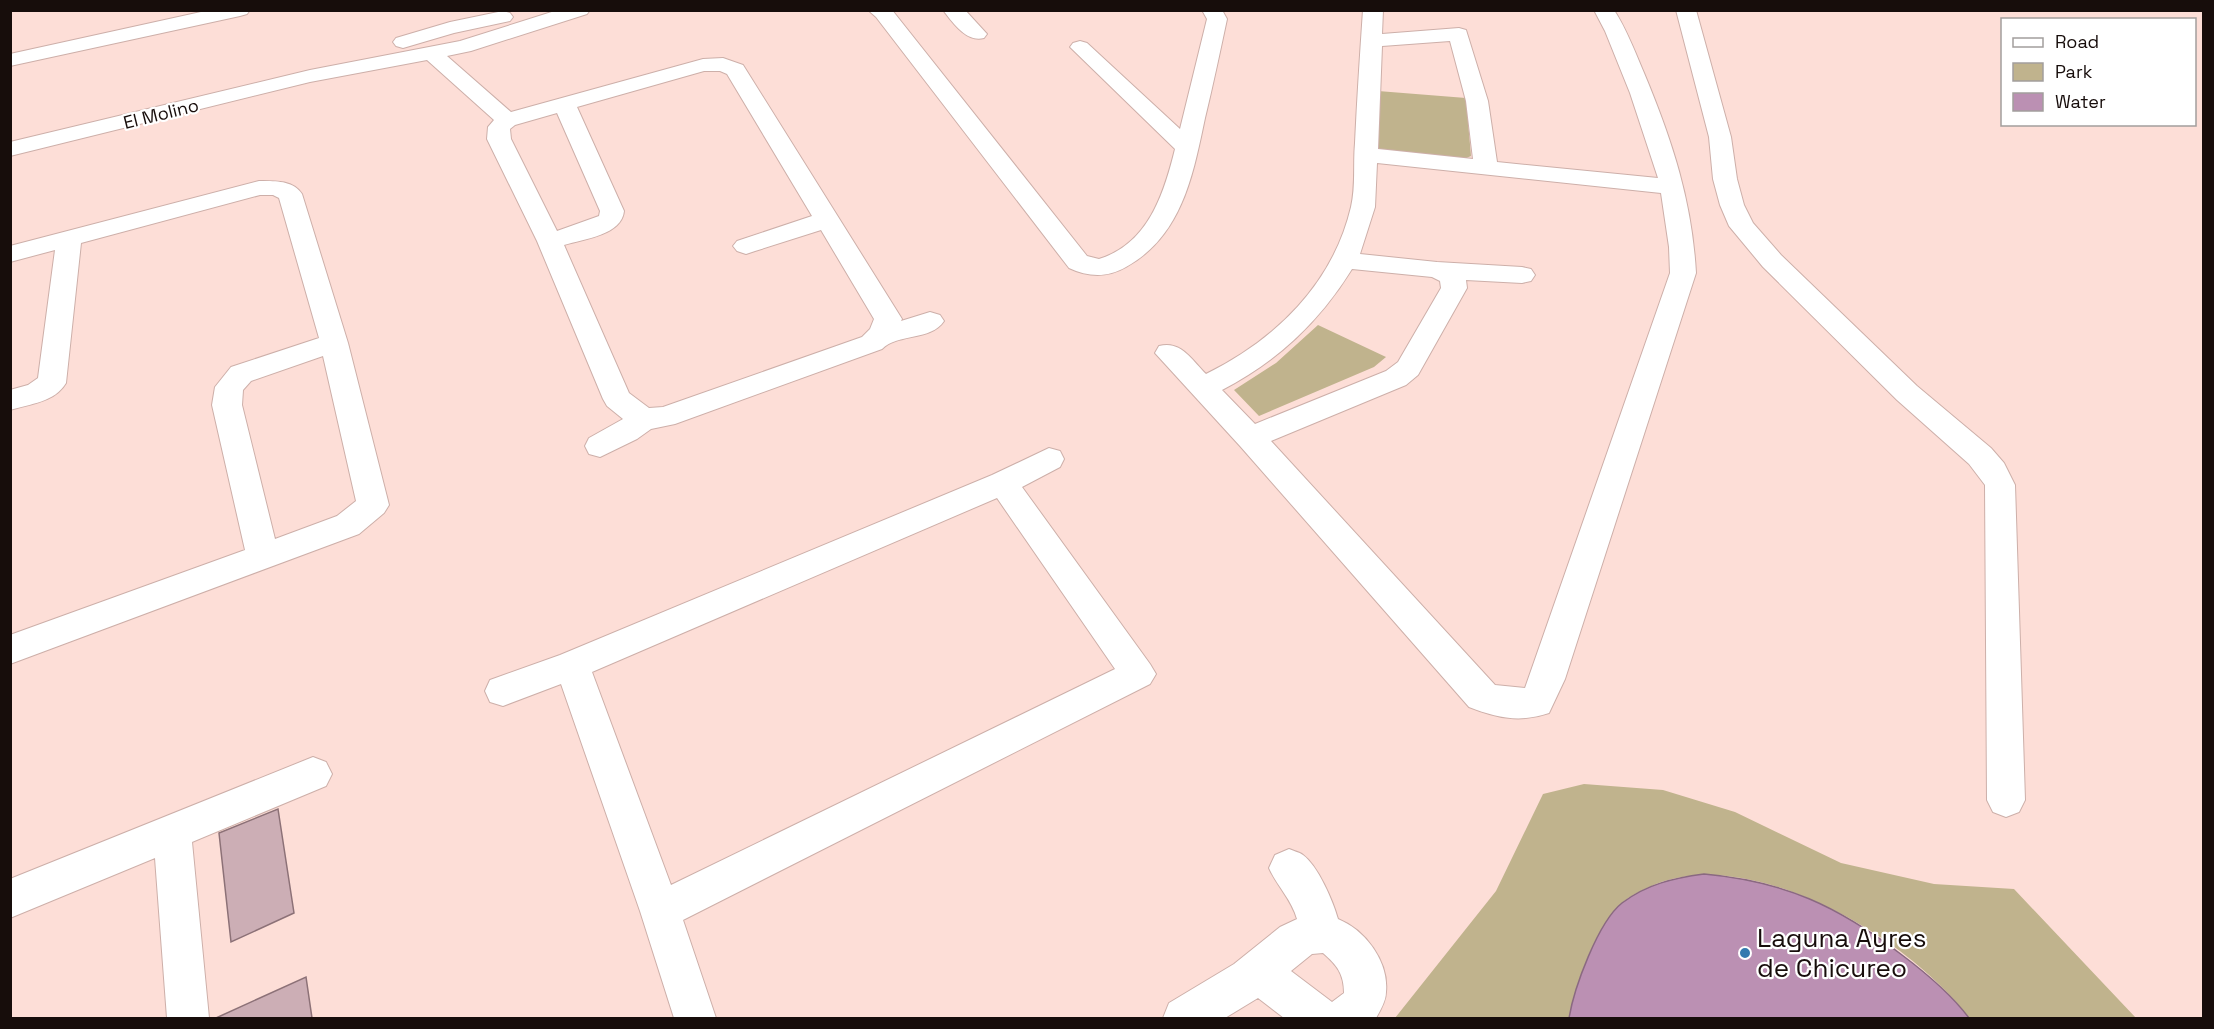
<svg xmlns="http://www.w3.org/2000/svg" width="2214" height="1029" font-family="'Space Grotesk',sans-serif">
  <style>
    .green { fill: #c0b38d }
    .water { fill: #bb90b3; stroke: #8a6981; stroke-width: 1.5 }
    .building { fill: #ccaeb5; stroke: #8c7177; stroke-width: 1.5 }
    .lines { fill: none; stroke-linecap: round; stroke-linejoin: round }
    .street-casing { stroke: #cdafa9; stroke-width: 2 }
    .street { fill: #fff; fill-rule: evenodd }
    .poi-dot { fill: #337aaf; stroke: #fff; stroke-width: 2 }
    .labels { text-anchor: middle; stroke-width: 4.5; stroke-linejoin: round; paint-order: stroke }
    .far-street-label { font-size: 18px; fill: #170d0b; stroke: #fff }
    .near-poi-label { font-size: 26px; fill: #170d0b; stroke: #fff; text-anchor: start }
  </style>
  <rect width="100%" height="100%" fill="#fdded7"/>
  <path class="green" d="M 1378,91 L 1466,98 L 1471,156 L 1464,159 L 1377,151 Z
    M 1318,325 L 1386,357 L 1374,367 L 1259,416 L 1234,390 L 1276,363 Z
    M 1584,784 L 1663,790 L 1735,812 L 1841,863 L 1934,884 L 2014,889 L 2136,1018 L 1969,1018 C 1912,940 1754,845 1656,884 C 1645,889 1630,895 1621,904 C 1596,926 1575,986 1569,1018 L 1395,1018 L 1496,891 L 1543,794 Z"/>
  <path class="water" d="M 1704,874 C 1784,881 1838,906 1902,955 C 1926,973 1951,994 1969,1018 L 1569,1018 C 1574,988 1598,922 1622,903 C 1647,884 1674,878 1704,874 Z"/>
  <path class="building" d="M 278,809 L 294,913 L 231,942 L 219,833 Z
    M 306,977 L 312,1018 L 216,1018 Z"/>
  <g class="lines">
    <defs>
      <path id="street" d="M 210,10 L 250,10 L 247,14 L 240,16 L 10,66 L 10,54 Z
        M 558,10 L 590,10 L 587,14 L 471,51 L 447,56 L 511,112 L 703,59 L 723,58 L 743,65 L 902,319 L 901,321 L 930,312 L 940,315 L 944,321 C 931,341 898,333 882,349 L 675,424 L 651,429 L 637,439 L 600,457 L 589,454 L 585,446 L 589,438 L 623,419 L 607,406 L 603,399 L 537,241 L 487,139 L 488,127 L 494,120 L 427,60 L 310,82 L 10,156 L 10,142 L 310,70 L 460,41 ZM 704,71 L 720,71 L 727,74 L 812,216 L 737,241 L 733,246 L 737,251 L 746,254 L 755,251 L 821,230 L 874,319 L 870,329 L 862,337 L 663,407 L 649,408 L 629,393 L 564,245 C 584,239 622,235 624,211 L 577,107 ZM 557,113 L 600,211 L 599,216 L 557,231 L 511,139 L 510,129 L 515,125 Z
        M 868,10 L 892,10 L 1087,256 L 1099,259 C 1148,244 1164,194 1175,149 L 1070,47 L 1073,43 L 1080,41 L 1087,43 L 1180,129 L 1207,19 L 1202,10 L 1222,10 L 1227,19 C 1220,52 1213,85 1205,118 C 1193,175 1182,236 1126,267 C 1107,278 1088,277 1069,268 L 876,17 Z
        M 943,10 L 965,10 L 987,34 L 984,38 C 967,43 953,23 943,10 Z
        M 1363,10 L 1383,10 L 1382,34 L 1459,28 L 1466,30 L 1488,101 L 1497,162 L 1658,178 L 1630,93 L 1605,31 L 1594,10 L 1614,10 C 1627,30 1635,52 1644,73 C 1672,140 1692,201 1696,273 L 1565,679 L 1549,713 C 1520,723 1497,718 1469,707 L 1240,446 L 1155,353 L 1159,346 C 1181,340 1192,360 1206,374 C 1275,340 1333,284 1351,207 C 1356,186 1353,164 1355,143 C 1357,98 1360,54 1363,10 ZM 1450,41 L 1466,101 L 1473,159 L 1378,149 L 1382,46 ZM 1377,163 L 1661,193 L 1669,247 L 1670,273 L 1525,688 L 1495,685 L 1271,441 L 1406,385 L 1418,375 L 1467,288 L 1466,280 L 1522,283 L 1531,281 L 1535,275 L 1531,269 L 1522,267 L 1437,262 L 1360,254 L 1375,207 ZM 1352,269 L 1432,277 L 1440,281 L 1441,288 L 1398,362 L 1386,371 L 1255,424 L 1222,390 C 1278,361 1319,322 1352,269 Z
        M 1676,10 L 1696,10 L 1731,137 L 1737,179 L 1744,205 L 1753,223 L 1781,255 L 1917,386 L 1991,448 L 2004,463 L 2015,485 L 2025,800 L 2019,812 L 2006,817 L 1993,812 L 1987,800 L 1985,485 L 1969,464 L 1897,400 L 1763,267 L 1729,226 L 1720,205 L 1713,179 L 1709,137 Z
        M 503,11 L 510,13 L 513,17 L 510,21 L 454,33 L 403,48 L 396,46 L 393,42 L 396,38 L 450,22 Z
        M 259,181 C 274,181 293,180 302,194 L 348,343 L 389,505 L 384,513 L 359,534 L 10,664 L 10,635 L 245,550 L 212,405 L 215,387 L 231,367 L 319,338 L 279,198 L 273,195 L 260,195 L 81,243 L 66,383 C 55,402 30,404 10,410 L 10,390 L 28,385 L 38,378 L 55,250 L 10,262 L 10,246 ZM 323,356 L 356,501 L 337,516 L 275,539 L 242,405 L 243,390 L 251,381 Z
        M 1049,448 L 1060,451 L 1064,459 L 1060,467 L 1022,487 L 1150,664 L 1156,674 L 1150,684 L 683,920 L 716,1018 L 674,1018 L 640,911 L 561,684 L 503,706 L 490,702 L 485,691 L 490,680 L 560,655 L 992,475 ZM 997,498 L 1115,669 L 671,885 L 592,672 Z
        M 313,757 L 326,762 L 332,774 L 326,786 L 192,842 L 209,1018 L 167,1018 L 155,858 L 10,918 L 10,879 Z
        M 1289,849 C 1293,851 1299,852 1303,855 C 1318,866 1333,901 1338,919 C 1365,930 1389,961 1386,992 C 1386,1001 1380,1011 1376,1018 L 1284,1018 L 1258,998 L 1225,1018 L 1163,1018 L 1169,1003 L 1234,964 L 1280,927 L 1297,919 C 1292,900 1277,886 1269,868 L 1275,855 ZM 1323,953 C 1337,965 1344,974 1344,993 L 1332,1002 L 1291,971 L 1312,954 Z"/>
    </defs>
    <use href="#street" class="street-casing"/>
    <use href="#street" class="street"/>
  </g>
  <circle class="poi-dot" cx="1745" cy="953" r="6"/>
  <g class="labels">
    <g class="far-street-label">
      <text transform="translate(161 114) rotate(-14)" y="6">El Molino</text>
    </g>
    <g class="near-poi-label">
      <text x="1757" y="947">Laguna Ayres<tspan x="1757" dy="30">de Chicureo</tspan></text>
    </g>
  </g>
  <rect width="2214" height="1029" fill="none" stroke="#170d0b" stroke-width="24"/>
  <rect x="2001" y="18" width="195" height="108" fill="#ffffff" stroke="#a29e9d" stroke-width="1.5"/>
  <rect x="2013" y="38" width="30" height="9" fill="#ffffff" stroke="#a29e9d" stroke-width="1.5"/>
  <text x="2055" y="48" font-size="18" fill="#170d0b">Road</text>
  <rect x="2013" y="63" width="30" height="18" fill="#c0b38d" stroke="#a29e9d" stroke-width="1.5"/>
  <text x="2055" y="78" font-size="18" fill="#170d0b">Park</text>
  <rect x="2013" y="93" width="30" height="18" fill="#bb90b3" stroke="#a29e9d" stroke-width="1.5"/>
  <text x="2055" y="108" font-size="18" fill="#170d0b">Water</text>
</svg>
